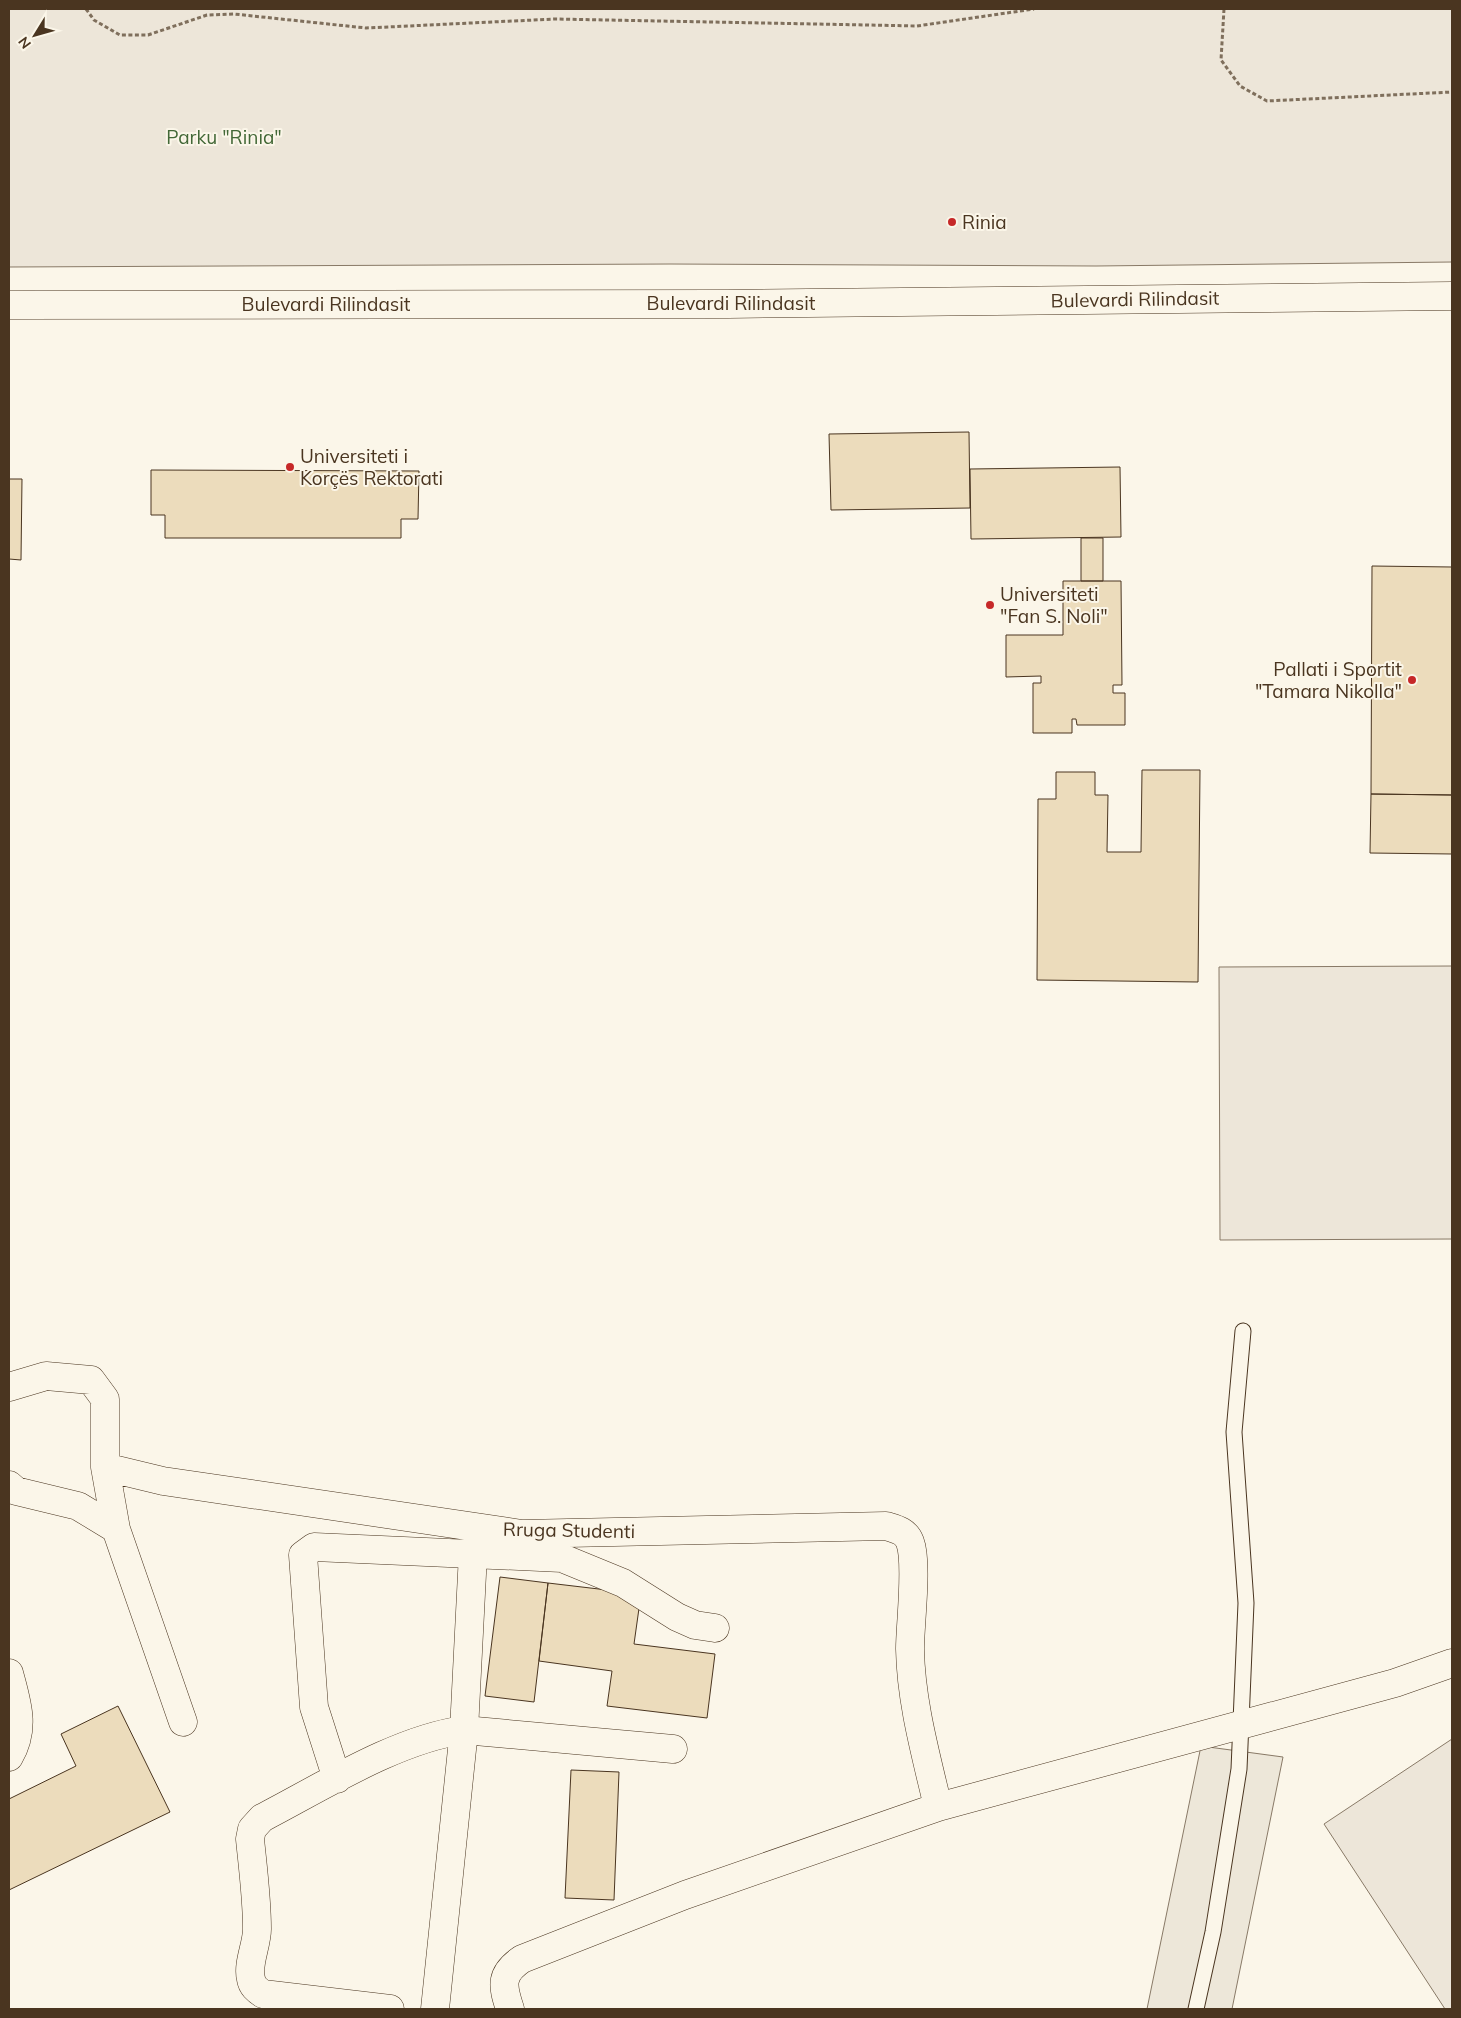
<svg xmlns="http://www.w3.org/2000/svg" width="1461" height="2018" font-family="Mulish,sans-serif">
  <style>
    .green { fill: #ede6d9; stroke: #887966 }
    .parking { fill: #ede7d9; stroke: #887966 }
    .building { fill: #ecdcbc; stroke: #4a3520 }
    .lines { fill: none; stroke-linecap: round; stroke-linejoin: round }
    .service-casing { stroke: #4a3520; stroke-width: 17 }
    .minor-casing { stroke: #4a3520; stroke-width: 29 }
    .secondary-casing { stroke: #4a3520; stroke-width: 29 }
    .path { stroke: #7f6f5c; stroke-width: 3; stroke-dasharray: 4 2.5; stroke-linecap: butt }
    .service { stroke: #fbf6e9; stroke-width: 15 }
    .minor { stroke: #fbf6e9; stroke-width: 28 }
    .secondary { stroke: #fbf6e9; stroke-width: 28 }
    .poi-dot { fill: #c62828; stroke: #fbf6e9; stroke-width: 2 }
    .labels { text-anchor: middle; stroke-width: 4; stroke-linejoin: round; paint-order: stroke }
    .park-label { font-size: 19px; fill: #436837; stroke: #fbf6e9 }
    .poi-label { font-size: 19px; fill: #4a3520; stroke: #fbf6e9; text-anchor: start }
    .street-label { font-size: 19px; fill: #4a3520; stroke: #fbf6e9 }
  </style>
  <rect width="100%" height="100%" fill="#fbf6e9"/>
  <path class="green" d="M 9,9 L 1452,9 L 1452,262 L 1096,266 L 670,264 L 9,267 Z
    M 1452,966 L 1452,1239 L 1220,1240 L 1219,967 Z
    M 1452,1739 L 1452,2009 L 1445,2009 L 1324,1824 Z"/>
  <path class="parking" d="M 1201,1746 L 1283,1757 L 1232,2009 L 1147,2009 Z"/>
  <path class="building" d="M 969,432 L 970,508 L 831,510 L 829,434 Z
    M 1120,467 L 1121,537 L 971,539 L 970,469 Z
    M 151,470 L 419,471 L 418,519 L 401,519 L 401,538 L 165,538 L 165,515 L 151,515 Z
    M 9,479 L 22,479 L 21,560 L 9,559 Z
    M 1081,538 L 1103,538 L 1103,581 L 1081,581 Z
    M 1372,566 L 1452,567 L 1452,795 L 1371,794 Z
    M 1063,581 L 1121,581 L 1122,685 L 1113,685 L 1113,693 L 1125,693 L 1125,725 L 1077,725 L 1076,719 L 1072,719 L 1072,733 L 1033,733 L 1033,683 L 1041,683 L 1041,676 L 1006,677 L 1006,635 L 1063,635 Z
    M 1142,770 L 1200,770 L 1198,982 L 1037,980 L 1038,799 L 1056,799 L 1056,772 L 1095,772 L 1095,795 L 1108,795 L 1107,852 L 1141,852 Z
    M 1371,794 L 1452,795 L 1452,854 L 1370,853 Z
    M 500,1577 L 548,1583 L 534,1702 L 485,1696 Z
    M 548,1583 L 641,1594 L 634,1644 L 715,1654 L 707,1718 L 607,1706 L 612,1671 L 539,1661 Z
    M 118,1706 L 170,1812 L 9,1890 L 9,1799 L 76,1766 L 61,1734 Z
    M 571,1770 L 619,1772 L 614,1900 L 565,1898 Z"/>
  <g class="lines">
    <defs>
      <path id="service" d="M 1196,2009 L 1213,1932 L 1239,1769 L 1246,1603 L 1234,1432 L 1243,1331"/>
      <path id="minor" d="M 9,1387 L 46,1376 L 91,1380 L 105,1399 L 105,1467 L 163,1481 L 522,1534 L 886,1526 C 896,1529 906,1531 910,1542 C 918,1563 910,1624 910,1649 C 911,1703 926,1755 938,1807
        M 105,1467 L 116,1529 L 183,1722
        M 9,1485 L 16,1491 L 78,1506 L 116,1529
        M 9,1673 C 17,1703 26,1728 9,1757
        M 337,1779 L 314,1707 L 303,1555 L 314,1547 L 562,1558 L 623,1583 L 677,1617 L 695,1625 L 715,1628
        M 390,2009 L 263,1994 C 257,1990 252,1986 251,1979 C 247,1964 257,1945 257,1929 C 257,1899 253,1869 250,1839 L 252,1829 L 262,1818 C 322,1787 397,1739 464,1730 L 673,1749
        M 435,2009 L 464,1730 L 473,1554
        M 510,2009 C 502,1985 500,1974 522,1959 L 685,1895 L 938,1807 L 1395,1683 L 1452,1663"/>
      <path id="secondary" d="M 9,305 L 728,304 L 1452,296"/>
    </defs>
    <use href="#service" class="service-casing"/>
    <use href="#minor" class="minor-casing"/>
    <use href="#secondary" class="secondary-casing"/>
    <path class="path" d="M 86,9 L 94,20 L 120,35 L 148,35 L 207,15 L 234,14 L 366,28 L 555,19 L 917,26 L 1034,9
      M 1224,9 L 1221,60 L 1240,86 L 1267,101 L 1452,92"/>
    <use href="#service" class="service"/>
    <use href="#minor" class="minor"/>
    <use href="#secondary" class="secondary"/>
  </g>
  <g class="poi-dot">
    <circle cx="952" cy="222" r="5"/>
    <circle cx="290" cy="467" r="5"/>
    <circle cx="990" cy="605" r="5"/>
    <circle cx="1412" cy="680" r="5"/>
  </g>
  <g class="labels">
    <g class="park-label">
      <text x="224" y="144">Parku "Rinia"</text>
    </g>
    <g class="poi-label">
      <text x="962" y="229">Rinia</text>
      <text x="300" y="463">Universiteti i<tspan x="300" dy="22">Korçës Rektorati</tspan></text>
      <text x="1000" y="601">Universiteti<tspan x="1000" dy="22">"Fan S. Noli"</tspan></text>
      <text x="1402" y="676" text-anchor="end">Pallati i Sportit<tspan x="1402" dy="22">"Tamara Nikolla"</tspan></text>
    </g>
    <g class="street-label">
      <text transform="translate(1135 299) rotate(-1)" y="7">Bulevardi Rilindasit</text>
      <text x="731" y="310">Bulevardi Rilindasit</text>
      <text x="326" y="311">Bulevardi Rilindasit</text>
      <text transform="translate(569 1530) rotate(1)" y="7">Rruga Studenti</text>
    </g>
  </g>
  <rect width="1461" height="2018" fill="none" stroke="#4a3520" stroke-width="20"/>
  <g transform="translate(35 35) rotate(233)" stroke="#fbf6e9" stroke-width="4" paint-order="stroke">
  <path d="M0-4L9 19L0 12L-9 19Z" fill="#4a3520"/>
  <text y="-8" font-size="14" font-weight="bold" text-anchor="middle" fill="#4a3520">N</text>
  </g>
</svg>
